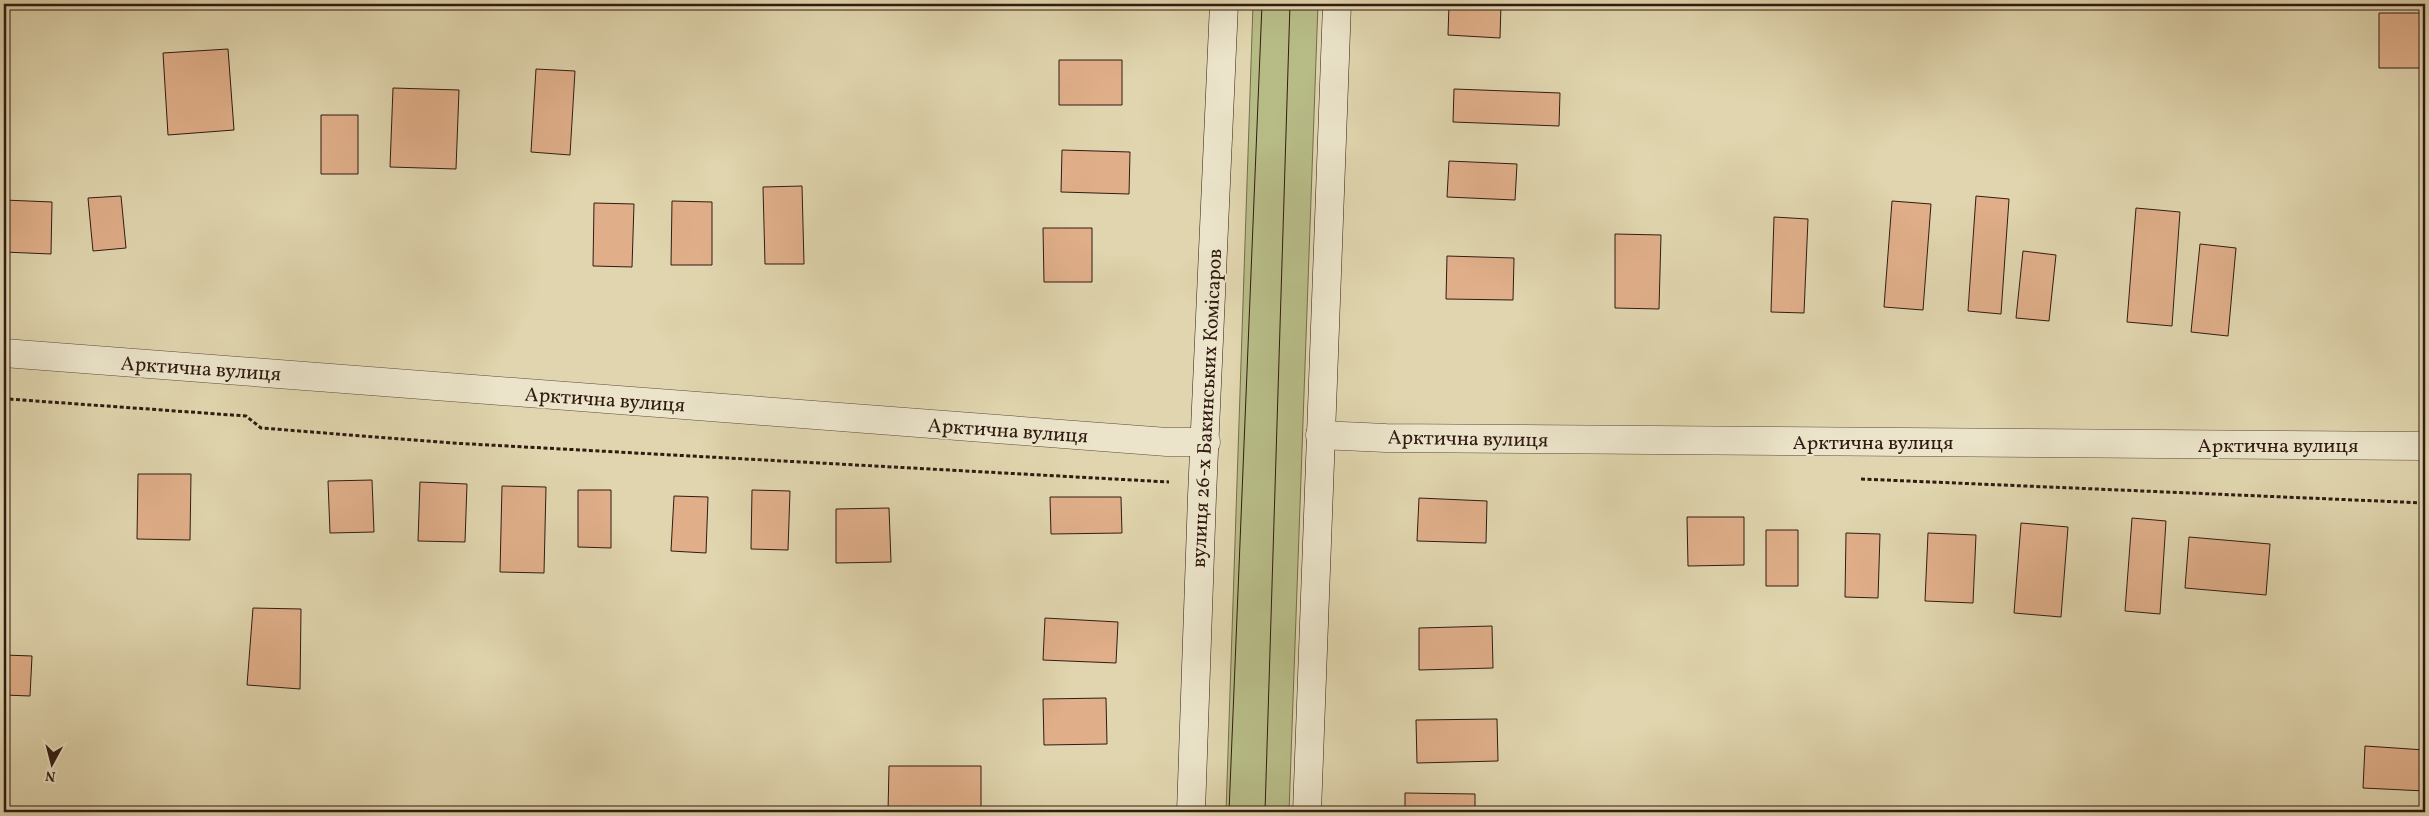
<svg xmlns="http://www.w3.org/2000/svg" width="2429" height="816" font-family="Vollkorn,serif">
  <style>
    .green { fill: #b7bc87; stroke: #746c4c }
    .building { fill: #e0af8a; stroke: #311b11 }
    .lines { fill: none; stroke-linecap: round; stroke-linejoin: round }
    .street-casing { stroke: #5d4a38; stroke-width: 29 }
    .secondary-casing { stroke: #311b11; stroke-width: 29 }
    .path { stroke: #311b11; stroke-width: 3; stroke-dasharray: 4 2.5; stroke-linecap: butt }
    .street { stroke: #ebe4ca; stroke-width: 28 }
    .secondary { stroke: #ebe4ca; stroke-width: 28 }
    .tram { stroke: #311b11; stroke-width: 1 }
    .labels { text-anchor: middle; stroke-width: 4; stroke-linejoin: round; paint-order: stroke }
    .street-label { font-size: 20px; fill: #311b11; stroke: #ebe4ca }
  </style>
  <rect width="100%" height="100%" fill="#e0d5ae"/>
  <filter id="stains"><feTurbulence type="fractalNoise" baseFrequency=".004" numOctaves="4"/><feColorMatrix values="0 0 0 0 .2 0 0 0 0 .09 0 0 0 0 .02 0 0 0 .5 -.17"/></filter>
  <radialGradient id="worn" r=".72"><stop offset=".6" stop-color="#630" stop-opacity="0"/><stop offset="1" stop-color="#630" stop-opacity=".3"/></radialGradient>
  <path class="green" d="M 1253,4 L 1318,4 L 1289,812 L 1226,812 Z"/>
  <path class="building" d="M 1026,4 L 1074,4 L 1026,7 Z
    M 1449,4 L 1501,4 L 1500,38 L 1448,35 Z
    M 2379,13 L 2425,13 L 2425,68 L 2379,68 Z
    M 228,49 L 234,130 L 168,135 L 163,53 Z
    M 1059,60 L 1122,60 L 1122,105 L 1059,105 Z
    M 536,69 L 575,71 L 570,155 L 531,152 Z
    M 393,88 L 459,90 L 456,169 L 390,167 Z
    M 1454,89 L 1560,93 L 1559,126 L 1453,122 Z
    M 321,115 L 358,115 L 358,174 L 321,174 Z
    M 1062,150 L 1130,152 L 1129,194 L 1061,192 Z
    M 1449,161 L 1517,164 L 1515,200 L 1447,197 Z
    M 802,186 L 804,264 L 765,264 L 763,187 Z
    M 121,196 L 126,248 L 93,251 L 88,198 Z
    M 1976,196 L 2009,199 L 2001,314 L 1968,311 Z
    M 4,200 L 52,202 L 51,254 L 4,252 Z
    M 672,201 L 712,202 L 712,265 L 671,265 Z
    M 1892,201 L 1931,204 L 1923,310 L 1884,307 Z
    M 594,203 L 634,204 L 632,267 L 593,266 Z
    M 2136,208 L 2180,212 L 2172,326 L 2127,322 Z
    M 1774,217 L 1808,219 L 1804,313 L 1771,312 Z
    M 1043,228 L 1092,228 L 1092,282 L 1044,282 Z
    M 1615,234 L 1661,235 L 1659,309 L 1615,308 Z
    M 2200,244 L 2236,248 L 2228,336 L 2191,332 Z
    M 2023,251 L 2056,255 L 2049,321 L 2016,318 Z
    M 1447,256 L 1514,258 L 1513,300 L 1446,299 Z
    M 138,474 L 191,474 L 190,540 L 137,539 Z
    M 372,480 L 374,532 L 330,533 L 328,481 Z
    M 420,482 L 467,484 L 465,542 L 418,541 Z
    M 502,486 L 546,487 L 544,573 L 500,572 Z
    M 578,490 L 611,490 L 611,548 L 578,547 Z
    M 752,490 L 790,491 L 788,550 L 751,549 Z
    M 674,496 L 708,497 L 706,553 L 671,551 Z
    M 1050,497 L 1121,497 L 1122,533 L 1051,534 Z
    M 1419,498 L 1487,501 L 1486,543 L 1417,541 Z
    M 889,508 L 891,562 L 836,563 L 836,509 Z
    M 1687,517 L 1744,517 L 1744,565 L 1688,566 Z
    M 2132,518 L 2166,521 L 2160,614 L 2125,611 Z
    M 2021,523 L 2068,527 L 2061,617 L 2014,613 Z
    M 1766,530 L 1798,530 L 1798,586 L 1766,586 Z
    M 1846,533 L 1880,534 L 1878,598 L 1845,597 Z
    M 1928,533 L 1976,535 L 1973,603 L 1925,601 Z
    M 2189,537 L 2270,544 L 2266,595 L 2185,588 Z
    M 253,608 L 301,609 L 300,689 L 247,685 Z
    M 1045,618 L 1118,622 L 1116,663 L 1043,660 Z
    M 1492,626 L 1493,668 L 1419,670 L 1419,628 Z
    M 4,655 L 32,656 L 30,696 L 4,695 Z
    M 1106,698 L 1107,744 L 1044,745 L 1043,699 Z
    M 1497,719 L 1498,761 L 1417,763 L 1416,720 Z
    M 2365,746 L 2425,750 L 2425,791 L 2363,788 Z
    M 889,766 L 981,766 L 981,812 L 888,812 Z
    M 1405,793 L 1475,794 L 1475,812 L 1405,812 Z"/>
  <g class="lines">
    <defs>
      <path id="street" d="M 4,353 L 1167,442 L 1206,442
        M 1320,435 L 1386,438 L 2425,446"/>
      <path id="secondary" d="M 1191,812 L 1202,496 L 1224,4
        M 1307,812 L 1337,4"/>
    </defs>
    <use href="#street" class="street-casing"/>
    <use href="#secondary" class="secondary-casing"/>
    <path class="path" d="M 4,402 L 8,399 L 246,416 L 261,428 L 452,443 L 1169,482
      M 1861,479 L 2425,503"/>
    <use href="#street" class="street"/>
    <use href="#secondary" class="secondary"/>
    <path class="tram" d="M 1229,812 L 1262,4
      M 1265,812 L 1290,4"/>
  </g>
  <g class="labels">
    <g class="street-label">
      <text transform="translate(201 368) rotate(4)" y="7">Арктична вулиця</text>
      <text transform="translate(605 399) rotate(4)" y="7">Арктична вулиця</text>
      <text transform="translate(1206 408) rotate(-87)" y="7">вулиця 26-х Бакинських Комісаров</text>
      <text transform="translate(1008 430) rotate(4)" y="7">Арктична вулиця</text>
      <text transform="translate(1468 438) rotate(1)" y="7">Арктична вулиця</text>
      <text x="1873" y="449">Арктична вулиця</text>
      <text x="2278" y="452">Арктична вулиця</text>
    </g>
  </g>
  <rect width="2429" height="816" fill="none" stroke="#e0d5ae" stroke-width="20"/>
  <rect x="5" y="5" width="2419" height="806" fill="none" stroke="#311b11" stroke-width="2.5"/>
  <rect x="10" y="10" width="2409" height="796" fill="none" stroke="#311b11"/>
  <g transform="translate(52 764) rotate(187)" stroke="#ebe4ca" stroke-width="4" paint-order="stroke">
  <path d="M0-4L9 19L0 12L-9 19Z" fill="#311b11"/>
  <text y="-8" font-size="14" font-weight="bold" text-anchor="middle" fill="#311b11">N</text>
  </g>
  <rect width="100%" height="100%" filter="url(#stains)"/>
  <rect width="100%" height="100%" fill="url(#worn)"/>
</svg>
